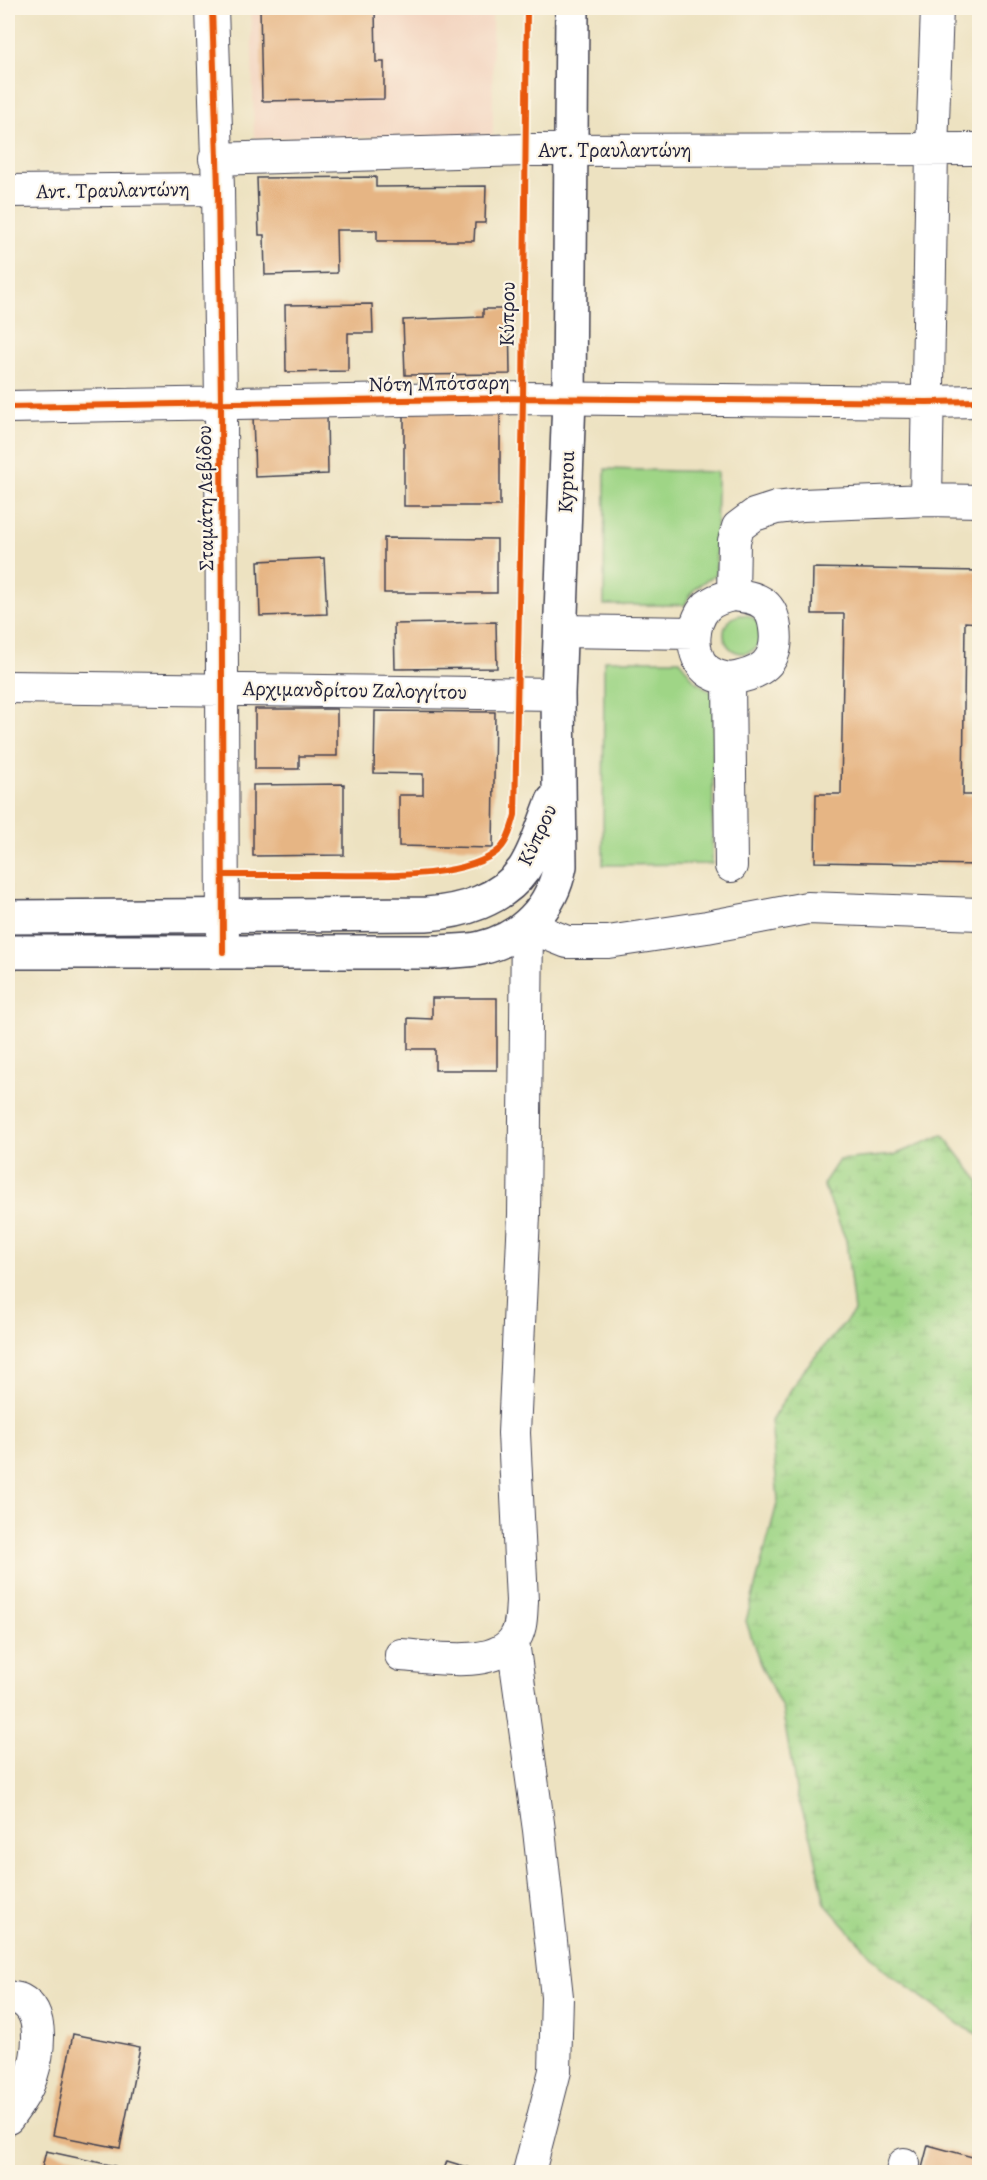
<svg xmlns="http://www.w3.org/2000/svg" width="987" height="2180" font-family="Alegreya,serif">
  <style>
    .built { fill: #f3d4bf }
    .green { fill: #9fd586; stroke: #607c60; stroke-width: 1.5 }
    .wetland { fill: url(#wetland-marsh); stroke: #607c60; stroke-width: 1.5 }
    .building { fill: #e6b584 }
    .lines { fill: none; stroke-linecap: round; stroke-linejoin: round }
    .minor-casing { stroke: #403f4f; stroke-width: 34 }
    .major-casing { stroke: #403f4f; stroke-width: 36 }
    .minor { stroke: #fff; stroke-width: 32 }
    .major { stroke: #fff; stroke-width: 33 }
    .cycleway-casing { stroke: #fcf5e5; stroke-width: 10 }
    .cycleway { stroke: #e8590c; stroke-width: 6 }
    .labels { text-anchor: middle; stroke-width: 4.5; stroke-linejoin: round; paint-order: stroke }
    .street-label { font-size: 21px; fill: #22223b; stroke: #fcf5e5 }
  </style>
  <defs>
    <pattern id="wetland-marsh" width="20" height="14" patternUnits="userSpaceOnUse" patternTransform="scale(1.5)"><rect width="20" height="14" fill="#9fd586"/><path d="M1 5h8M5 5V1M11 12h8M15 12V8" fill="none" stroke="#89b775"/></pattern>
  </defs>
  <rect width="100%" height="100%" fill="#fcf5e5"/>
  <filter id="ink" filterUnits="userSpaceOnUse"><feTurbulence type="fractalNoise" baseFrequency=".0167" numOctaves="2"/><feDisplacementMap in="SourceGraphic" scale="12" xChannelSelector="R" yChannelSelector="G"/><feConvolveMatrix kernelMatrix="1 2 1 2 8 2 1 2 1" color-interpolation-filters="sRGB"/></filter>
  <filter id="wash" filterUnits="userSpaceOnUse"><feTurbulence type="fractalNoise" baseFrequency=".008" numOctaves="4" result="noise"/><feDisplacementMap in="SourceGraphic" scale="24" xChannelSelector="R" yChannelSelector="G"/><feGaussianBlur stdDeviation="1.35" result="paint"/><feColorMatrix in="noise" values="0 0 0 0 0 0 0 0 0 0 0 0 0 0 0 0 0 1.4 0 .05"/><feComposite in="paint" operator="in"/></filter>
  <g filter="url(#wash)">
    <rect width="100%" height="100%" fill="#ede2c1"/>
    <path class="built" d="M 251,8 L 492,8 L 493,135 L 254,138 Z"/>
    <path class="green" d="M 605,469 L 717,472 L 716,575 C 701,582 691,590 685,605 L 604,605 Z
      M724 634a19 19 0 1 1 38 0a19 19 0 1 1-38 0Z
      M 604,660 L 680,660 L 694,680 L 714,694 L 712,864 L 603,865 Z"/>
    <path class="wetland" d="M 943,1135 L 980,1182 L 979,2035 L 963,2027 L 883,1969 L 825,1904 L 812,1840 L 797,1795 L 782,1708 L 760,1664 L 746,1621 L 778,1500 L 771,1421 L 802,1372 L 854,1312 L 846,1240 L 823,1184 L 839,1160 L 894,1155 Z"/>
    <g id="blocks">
      <path class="building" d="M 260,8 L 375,8 L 376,62 L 384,62 L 384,99 L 262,101 Z
        M 376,177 L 376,187 L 486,186 L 485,223 L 475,223 L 474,241 L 377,241 L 377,230 L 336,230 L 337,273 L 265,275 L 264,235 L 259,235 L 257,178 Z
        M 372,304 L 373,333 L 348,333 L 348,371 L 286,372 L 285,305 Z
        M 483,309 L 509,309 L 510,374 L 405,375 L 403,320 L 483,317 Z
        M 404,409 L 500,409 L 500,506 L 404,506 Z
        M 327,413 L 328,474 L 255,477 L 253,415 Z
        M 384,538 L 497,539 L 497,593 L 384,593 Z
        M 324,558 L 327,614 L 260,616 L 258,561 Z
        M 813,568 L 980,571 L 980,623 L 965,622 L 963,795 L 980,795 L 980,865 L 815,862 L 816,794 L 841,794 L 844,614 L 812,614 Z
        M 496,622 L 497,668 L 395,669 L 394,624 Z
        M 255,709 L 337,709 L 337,756 L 299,756 L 299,769 L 255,769 Z
        M 375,711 L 495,712 L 493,848 L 399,846 L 399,795 L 423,795 L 423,774 L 374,773 Z
        M 344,784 L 344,855 L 253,856 L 253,785 Z
        M 432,998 L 497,998 L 497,1070 L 435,1070 L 435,1049 L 408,1049 L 408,1018 L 432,1019 Z
        M 73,2034 L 140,2047 L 120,2148 L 53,2135 Z
        M 928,2145 L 980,2159 L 980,2172 L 921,2172 Z
        M 46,2151 L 115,2166 L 113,2172 L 41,2172 Z
        M 447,2161 L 483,2172 L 443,2172 Z"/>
    </g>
  </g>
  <g filter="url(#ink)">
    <use href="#blocks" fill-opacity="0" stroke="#403f4f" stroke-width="1.5"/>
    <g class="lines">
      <defs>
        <path id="minor" d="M 212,8 L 218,189 L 221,403 L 223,952
          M 937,8 L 932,150 L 926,500 L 980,501
          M 215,159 L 526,150 L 980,149
          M 8,191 L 218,189
          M 8,407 L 523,398 L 927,402 L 980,401
          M 560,631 L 695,633
          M 729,679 C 759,675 780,663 775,628 C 774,619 771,610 764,604 C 755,597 744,596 733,595
          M 8,687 L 558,694
          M 731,866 L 729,679 C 725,678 719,677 715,675 C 689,664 689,624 707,606 C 714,600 724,597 733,595 L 734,541 L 738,527 L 754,515 L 776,508 L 802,505 L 926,500
          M 513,1642 L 539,1830 L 557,1997 L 555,2071 L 529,2172
          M 401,1655 C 432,1657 491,1669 513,1641 C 522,1630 521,1615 522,1601 L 514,1433 L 524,1215 L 527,926 L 567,942 L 608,942 L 707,927 L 807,908 L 980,914
          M 8,1997 C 12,1998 17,1998 21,2000 C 46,2013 38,2056 31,2078 C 26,2093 17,2106 8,2118
          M 902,2172 L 904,2164"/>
        <path id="major" d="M 8,917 L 426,914 C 461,912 502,900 524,869 C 537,849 544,823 553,801
          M 8,952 L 440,952 C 453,951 468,951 481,948 C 523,938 552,908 560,866 L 558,694 L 569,399 L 572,8"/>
      </defs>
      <use href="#minor" class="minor-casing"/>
      <use href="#major" class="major-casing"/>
      <use href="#minor" class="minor"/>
      <use href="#major" class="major"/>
      <defs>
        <path id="cycleway" d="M 212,8 L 218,189 L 221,403 L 223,952
          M 8,407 L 523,398 L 927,402 L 980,401
          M 224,875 C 258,875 292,875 326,875 C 372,875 465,881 500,849 C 508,841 512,826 515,815 L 523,398 L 527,8"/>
      </defs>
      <use href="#cycleway" class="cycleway-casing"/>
      <use href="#cycleway" class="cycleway"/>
    </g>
  </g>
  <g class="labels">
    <g class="street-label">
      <text x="615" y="157">Αντ. Τραυλαντώνη</text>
      <text transform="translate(113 190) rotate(-1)" y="7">Αντ. Τραυλαντώνη</text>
      <text transform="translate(507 314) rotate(-89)" y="7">Κύπρου</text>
      <text transform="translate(439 383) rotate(-1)" y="7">Νότη Μπότσαρη</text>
      <text transform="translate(566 482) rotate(-88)" y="7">Kyprou</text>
      <text transform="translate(205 498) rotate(-91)" y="7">Σταμάτη Λεβίδου</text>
      <text transform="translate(355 690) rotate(1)" y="7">Αρχιμανδρίτου Ζαλογγίτου</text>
      <text transform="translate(537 835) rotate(-65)" y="7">Κύπρου</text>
    </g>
  </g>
  <rect width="987" height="2180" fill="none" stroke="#fcf5e5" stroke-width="30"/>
</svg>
